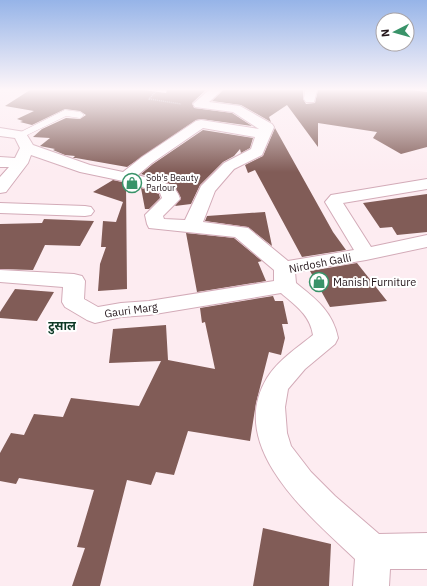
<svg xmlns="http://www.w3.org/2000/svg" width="427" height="586" font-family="'IBM Plex Sans','Noto Sans Devanagari',sans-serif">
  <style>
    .building { fill: #815c57 }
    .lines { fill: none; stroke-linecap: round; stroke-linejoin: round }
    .lane-casing { stroke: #d3abb8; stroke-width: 1 }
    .street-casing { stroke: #d3abb8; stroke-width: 2 }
    .path { stroke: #af9fa4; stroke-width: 1.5; stroke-dasharray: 1 1; stroke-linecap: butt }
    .lane { fill: #fff; fill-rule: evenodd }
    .street { fill: #fff; fill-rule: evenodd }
    .labels { text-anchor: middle; stroke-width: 4; stroke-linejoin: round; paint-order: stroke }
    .far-poi-label { font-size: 9px; fill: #25171c; stroke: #fff; text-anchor: start }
    .street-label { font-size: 11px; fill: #25171c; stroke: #fff }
    .poi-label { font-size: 11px; fill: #25171c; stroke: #fff; text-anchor: start }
    .neighbourhood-label { font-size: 12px; font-weight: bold; fill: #0c3925; stroke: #fff }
  </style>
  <rect width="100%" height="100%" fill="#fdecf1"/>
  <path class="building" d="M 30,90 L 143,90 L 166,93 L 167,90 L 206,90 L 192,103 L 194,108 L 232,113 L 252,126 L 201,119 L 196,120 L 127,167 L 76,158 L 73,158 L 75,156 L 65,155 L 53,150 L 55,149 L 40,146 L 50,138 L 33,137 L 42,129 L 66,118 L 80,119 L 86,115 L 80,111 L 65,109 L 32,125 L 20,122 L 23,121 L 17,119 L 34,111 L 5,106 Z
    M 223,90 L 303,90 L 303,99 L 306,104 L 315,103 L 318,90 L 411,90 L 427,92 L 427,147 L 401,154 L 373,138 L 377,132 L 318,123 L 318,147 L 287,105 L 269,117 L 271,122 L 241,105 L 212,101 Z
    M 275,128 L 333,232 L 346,250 L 302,257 L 255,170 L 248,173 L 245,165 L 263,156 Z
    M 203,130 L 253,138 L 250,148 L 241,153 L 240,149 L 234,156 L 223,162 L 200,185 L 191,204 L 175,206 L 181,198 L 175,187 L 164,181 L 141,174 L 153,164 Z
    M 113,180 L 126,183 L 127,289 L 98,291 L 100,264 L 106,247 L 101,247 L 103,221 L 116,222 L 123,202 L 93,192 Z
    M 141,188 L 159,194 L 160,198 L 149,209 L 145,209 Z
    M 427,194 L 427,232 L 397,235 L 392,227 L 380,228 L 363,203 Z
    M 265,212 L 272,246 L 248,227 L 205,221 L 207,216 Z
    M 44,219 L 94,221 L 80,246 L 45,245 L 33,270 L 0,269 L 0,224 L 42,223 Z
    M 186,233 L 234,238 L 262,261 L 258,262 L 266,281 L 197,292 Z
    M 357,263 L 387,301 L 330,307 L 310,271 Z
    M 15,289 L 54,292 L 37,321 L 0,318 L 0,312 Z
    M 273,296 L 275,301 L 283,301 L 288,324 L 282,324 L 285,338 L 281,355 L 269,352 L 256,403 L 250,441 L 188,431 L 174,475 L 156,472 L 151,485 L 127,480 L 100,586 L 72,586 L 85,548 L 77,547 L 94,490 L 19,478 L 16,484 L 0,481 L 0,453 L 11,433 L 24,435 L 34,414 L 63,417 L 71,398 L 139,406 L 161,361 L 109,363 L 113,329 L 166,325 L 168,360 L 215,369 L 205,322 L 202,323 L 200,308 Z
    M 263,528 L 331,544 L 329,586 L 253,586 Z"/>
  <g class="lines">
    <defs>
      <path id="lane" d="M 65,110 L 80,112 L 84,115 L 80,118 L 66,116 L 23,137 L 17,137 L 15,135 Z"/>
      <path id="street" d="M 209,90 L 222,90 L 209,102 L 240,106 L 272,124 L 274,127 L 262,155 L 234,169 L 215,191 L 203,222 L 248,228 L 288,261 L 354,250 L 325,202 L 331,195 L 427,179 L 427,189 L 343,203 L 371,247 L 427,235 L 427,247 L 366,260 L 295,272 L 296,283 C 316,299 333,312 338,338 L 335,344 L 305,369 L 288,389 L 285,407 L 287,433 L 291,446 L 311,472 L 335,496 L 379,534 L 427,533 L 427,569 L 390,569 L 389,586 L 353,586 L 355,559 C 311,517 225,447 267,378 C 278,360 297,348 313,335 C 310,315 296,306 281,293 L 149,315 L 121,317 L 95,323 L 87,320 L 65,307 L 62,302 L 63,287 L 0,282 L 0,270 L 74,274 L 82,276 L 85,281 L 84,299 L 98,307 L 121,303 L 149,301 L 274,281 L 274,270 L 235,237 L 149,228 L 147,224 L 145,215 L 162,198 L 160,193 L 123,181 L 80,172 L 31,155 L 28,163 L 6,192 L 0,193 L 0,177 L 9,167 L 0,167 L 0,157 L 15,158 L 20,148 L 15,138 L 0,136 L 0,128 L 25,132 L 33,145 L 90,165 L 123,172 L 142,157 L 196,121 L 201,120 L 259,129 L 233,112 L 195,107 L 193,104 ZM 203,128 L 255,137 L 251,149 L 224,163 L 201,186 L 185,220 L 164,219 L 163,216 L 180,199 C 176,181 153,180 138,175 L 152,163 Z
        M 305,90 L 317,90 L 314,102 L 306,102 L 304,99 Z
        M 0,203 L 85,206 L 91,207 L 94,211 L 91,215 L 85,216 L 0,213 Z"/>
    </defs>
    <use href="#lane" class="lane-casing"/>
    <use href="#street" class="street-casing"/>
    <path class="path" d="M 157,90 L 149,99 L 181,104"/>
    <use href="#lane" class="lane"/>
    <use href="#street" class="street"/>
  </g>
  <linearGradient id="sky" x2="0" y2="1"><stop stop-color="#96b4e8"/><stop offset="0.52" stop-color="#fef6f9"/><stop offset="1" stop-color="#fef6f9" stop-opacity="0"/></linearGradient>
  <rect width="427" height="172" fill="url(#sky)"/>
  <defs>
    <symbol id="shop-ring" viewBox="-11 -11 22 22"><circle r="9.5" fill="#fff" stroke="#399369" stroke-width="1.5"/><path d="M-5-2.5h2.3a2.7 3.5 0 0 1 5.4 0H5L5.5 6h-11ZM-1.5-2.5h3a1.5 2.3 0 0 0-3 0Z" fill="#399369"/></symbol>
  </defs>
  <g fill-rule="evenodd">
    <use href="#shop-ring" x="121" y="172" width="22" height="22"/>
    <use href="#shop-ring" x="308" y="271" width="22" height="22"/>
  </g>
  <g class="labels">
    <g class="far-poi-label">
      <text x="146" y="181">Sob's Beauty<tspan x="146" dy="10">Parlour</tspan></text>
    </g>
    <g class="street-label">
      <text transform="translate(320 263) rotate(-11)" y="4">Nirdosh Galli</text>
      <text transform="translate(131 310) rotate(-8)" y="4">Gauri Marg</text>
    </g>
    <g class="poi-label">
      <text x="333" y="286">Manish Furniture</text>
    </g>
    <g class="neighbourhood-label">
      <text x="62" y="330">टुसाल</text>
    </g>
  </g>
  <g transform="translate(395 32) rotate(264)"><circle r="19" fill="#ffffff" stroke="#a8a2a4"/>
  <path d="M0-3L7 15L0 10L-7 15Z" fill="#399369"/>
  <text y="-6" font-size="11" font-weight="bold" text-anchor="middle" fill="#25171c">N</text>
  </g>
</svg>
